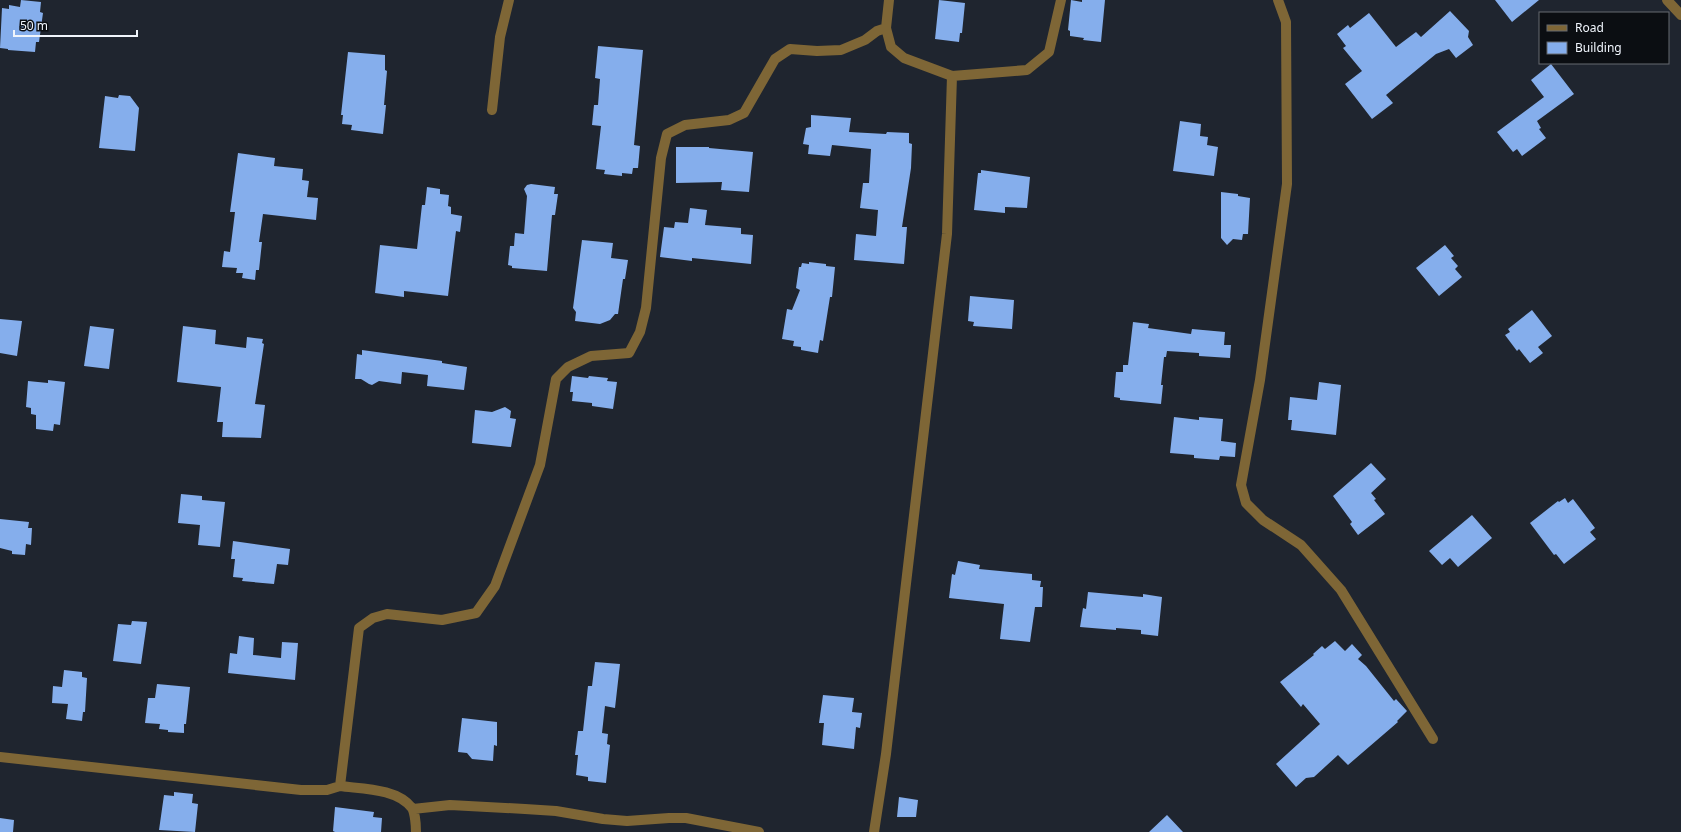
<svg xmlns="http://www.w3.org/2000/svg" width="1681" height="832" font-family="'Noto Sans',sans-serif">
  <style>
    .building { fill: #85aeec }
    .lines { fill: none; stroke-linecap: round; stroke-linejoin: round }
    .minor { stroke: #7e6636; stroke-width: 10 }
  </style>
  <rect width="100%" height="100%" fill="#1f252f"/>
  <path class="building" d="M 21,0 L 41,2 L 40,12 L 43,13 L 39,42 L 36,42 L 35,52 L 8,50 L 8,49 L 0,48 L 2,8 L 9,9 L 9,5 L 20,7 Z
    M 939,0 L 965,3 L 962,33 L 960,33 L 959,42 L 935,39 Z
    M 1071,0 L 1082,2 L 1082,0 L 1105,0 L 1101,42 L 1083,40 L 1084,38 L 1070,36 L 1070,31 L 1068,30 Z
    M 1495,0 L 1539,0 L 1512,22 Z
    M 1450,11 L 1469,31 L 1468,37 L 1473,45 L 1456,58 L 1449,49 L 1436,54 L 1386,95 L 1393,103 L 1372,119 L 1345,84 L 1362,71 L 1343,48 L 1346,46 L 1337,34 L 1348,25 L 1350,28 L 1369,13 L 1396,47 L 1416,32 L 1421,37 Z
    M 598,46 L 643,50 L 634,145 L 640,146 L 638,168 L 633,168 L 632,174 L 622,173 L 622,176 L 604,174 L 605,170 L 596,169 L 601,126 L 592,125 L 594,105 L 598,105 L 600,79 L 595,78 Z
    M 348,52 L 385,55 L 385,70 L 387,71 L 384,105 L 386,105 L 383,134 L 351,130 L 352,125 L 342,124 L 343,115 L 341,115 Z
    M 1551,64 L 1574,94 L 1537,121 L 1541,128 L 1539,129 L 1546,138 L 1522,156 L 1517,149 L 1513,152 L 1497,132 L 1544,97 L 1531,80 Z
    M 119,95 L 130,96 L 139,108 L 135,151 L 99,148 L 105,96 L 118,98 Z
    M 811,115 L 851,118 L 849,132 L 886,134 L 887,132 L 909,133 L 909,143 L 912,144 L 911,168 L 902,227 L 907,227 L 904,264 L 854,260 L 856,234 L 876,236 L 878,210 L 860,208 L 863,183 L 869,183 L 871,149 L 832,145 L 830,156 L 808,154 L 809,145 L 803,144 L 806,128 L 811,127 Z
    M 1180,121 L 1201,124 L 1200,136 L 1208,137 L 1207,145 L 1218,147 L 1214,176 L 1173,171 Z
    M 676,147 L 709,147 L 709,148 L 753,152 L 749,192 L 721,190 L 722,182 L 676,183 Z
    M 238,153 L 275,158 L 274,166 L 303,169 L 302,180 L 309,181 L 307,197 L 318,198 L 316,220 L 263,214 L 259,242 L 262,242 L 259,270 L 256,270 L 255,280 L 242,278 L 243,273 L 236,273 L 237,268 L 222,267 L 224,251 L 230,252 L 235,212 L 230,212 Z
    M 981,170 L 1030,177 L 1027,208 L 1005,207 L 1005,213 L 974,210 L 978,173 L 981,173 Z
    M 531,184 L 555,187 L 554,194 L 558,194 L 555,215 L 552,215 L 547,271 L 512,268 L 512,266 L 508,265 L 510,246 L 514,246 L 515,233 L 524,234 L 527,196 L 524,189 L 527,185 Z
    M 427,187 L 440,189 L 440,194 L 449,195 L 448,206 L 451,207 L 451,214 L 462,216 L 460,232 L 456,231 L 448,296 L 404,291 L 404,297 L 375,293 L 380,245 L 417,249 L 422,205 L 425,205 Z
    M 1221,192 L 1238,194 L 1238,196 L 1250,198 L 1248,234 L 1243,234 L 1242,240 L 1233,239 L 1227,245 L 1221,238 Z
    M 690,208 L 707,210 L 705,225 L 741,228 L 741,234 L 753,235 L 751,264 L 692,258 L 692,261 L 660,257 L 664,227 L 674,228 L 675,222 L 688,223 Z
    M 582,240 L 613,243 L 611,258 L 628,260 L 625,279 L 623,279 L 618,314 L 615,314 L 610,320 L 600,324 L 575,321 L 576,312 L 573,308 Z
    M 1445,245 L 1454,256 L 1451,258 L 1458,266 L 1455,269 L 1462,277 L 1439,296 L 1416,268 Z
    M 809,262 L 826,264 L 826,266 L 835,267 L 832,297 L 830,297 L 823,341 L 820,340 L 818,353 L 801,350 L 801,347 L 793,346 L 794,341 L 782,339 L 787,309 L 792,310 L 800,290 L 796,288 L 799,267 L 801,267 L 802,263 L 809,264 Z
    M 970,296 L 1014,300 L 1012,329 L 973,326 L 974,322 L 968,321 Z
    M 1532,310 L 1552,336 L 1538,347 L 1543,353 L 1530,363 L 1519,349 L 1517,351 L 1505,335 L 1510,332 L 1508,329 Z
    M 0,319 L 22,321 L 17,356 L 0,353 Z
    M 1133,322 L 1149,324 L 1148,328 L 1191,334 L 1192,329 L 1225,332 L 1224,345 L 1231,345 L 1230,358 L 1199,356 L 1199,353 L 1167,351 L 1166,357 L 1164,357 L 1161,385 L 1163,385 L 1161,404 L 1120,400 L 1120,398 L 1114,397 L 1116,372 L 1123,372 L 1123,365 L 1128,365 Z
    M 90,326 L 114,329 L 109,369 L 84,366 Z
    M 183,326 L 216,330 L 215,344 L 246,348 L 247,337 L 263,339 L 262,343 L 264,344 L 255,404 L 265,405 L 261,438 L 222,437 L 223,422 L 217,422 L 221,387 L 177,382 Z
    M 362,350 L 442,361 L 442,363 L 467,367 L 464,390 L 427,386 L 428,375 L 402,372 L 401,384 L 379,381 L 372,385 L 369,384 L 361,379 L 355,379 L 357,354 L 362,355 Z
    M 572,376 L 588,378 L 589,376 L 608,378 L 607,381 L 617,382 L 613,409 L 592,406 L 592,403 L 572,401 L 573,392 L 570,392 Z
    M 48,380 L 65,382 L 60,425 L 54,424 L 53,431 L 36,429 L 36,415 L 31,414 L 31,408 L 26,407 L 28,381 L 48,383 Z
    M 1319,382 L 1341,385 L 1336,435 L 1291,430 L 1292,420 L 1288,420 L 1290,397 L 1317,400 Z
    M 505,407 L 511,411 L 510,418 L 516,419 L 511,447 L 472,443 L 475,410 L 492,412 Z
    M 1174,417 L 1199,420 L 1199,417 L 1223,419 L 1221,441 L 1236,443 L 1235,457 L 1220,456 L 1219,460 L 1194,458 L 1194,455 L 1170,453 Z
    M 1371,463 L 1386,479 L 1371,493 L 1376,499 L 1374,500 L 1385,514 L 1358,535 L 1350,524 L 1352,522 L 1333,496 Z
    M 181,494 L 202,496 L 202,500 L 225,502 L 220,547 L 198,545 L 200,525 L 178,523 Z
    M 1565,498 L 1568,503 L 1573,499 L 1595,528 L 1590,532 L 1596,539 L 1564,564 L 1556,554 L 1554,555 L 1530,523 L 1558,501 L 1559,502 Z
    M 1472,515 L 1492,538 L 1458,567 L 1450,558 L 1442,565 L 1429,551 Z
    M 0,519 L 29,522 L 28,528 L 32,528 L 31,545 L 26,544 L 25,555 L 12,554 L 12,551 L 0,548 Z
    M 233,541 L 290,549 L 288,565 L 277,564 L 274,584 L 242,581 L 243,578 L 233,577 L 235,559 L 231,559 Z
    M 958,561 L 980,565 L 979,569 L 1032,574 L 1032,580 L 1041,581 L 1040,587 L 1043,587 L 1042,607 L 1035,607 L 1030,642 L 1000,639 L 1004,604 L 949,598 L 952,574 L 955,575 Z
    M 1088,592 L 1143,597 L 1143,594 L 1162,597 L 1158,636 L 1141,634 L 1141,630 L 1116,628 L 1116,630 L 1080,627 L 1083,608 L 1086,609 Z
    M 132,621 L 147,622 L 141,664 L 113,661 L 118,624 L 131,625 Z
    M 239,636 L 254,638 L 253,655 L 281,658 L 282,642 L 298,643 L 295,680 L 228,673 L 230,653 L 237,654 Z
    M 1335,641 L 1345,651 L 1352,644 L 1362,655 L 1358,659 L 1366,666 L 1394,701 L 1396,699 L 1407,711 L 1397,721 L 1398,722 L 1348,765 L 1338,755 L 1314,777 L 1306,778 L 1296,787 L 1276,764 L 1320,724 L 1303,704 L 1301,707 L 1280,682 L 1314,655 L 1313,654 L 1322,646 L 1325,649 Z
    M 595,662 L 620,664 L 615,708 L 605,706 L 602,733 L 608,734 L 607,744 L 610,745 L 606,783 L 588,781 L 588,777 L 576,775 L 578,755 L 575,755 L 578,731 L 583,731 L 588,686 L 592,686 Z
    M 64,670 L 82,672 L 82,677 L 87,678 L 85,712 L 83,712 L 82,721 L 66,719 L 68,704 L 52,703 L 53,686 L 62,687 Z
    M 157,684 L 190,687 L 186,724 L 184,724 L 184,733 L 168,732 L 168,730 L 159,729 L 160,724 L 145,723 L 148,698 L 155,698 Z
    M 823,695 L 854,698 L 852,712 L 862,713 L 860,728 L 856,727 L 854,749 L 822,745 L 824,723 L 819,723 Z
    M 462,718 L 497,722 L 497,746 L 494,745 L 493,761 L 472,759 L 467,753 L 458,752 Z
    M 174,792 L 193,794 L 192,803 L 198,804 L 195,832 L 159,830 L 164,795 L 174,796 Z
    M 899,797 L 918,800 L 916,817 L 897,817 Z
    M 335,807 L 374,812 L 373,817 L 382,818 L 381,832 L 335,832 L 333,831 Z
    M 1167,815 L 1183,832 L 1149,832 Z
    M 0,818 L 14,820 L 13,832 L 0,832 Z"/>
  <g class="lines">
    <path class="minor" d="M 1278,0 L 1286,22 L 1287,184 L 1260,380 L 1241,485 L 1246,503 L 1263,520 L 1301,545 L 1341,590 L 1433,739
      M 1667,0 L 1681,15
      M 952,76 L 1027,70 L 1049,52 L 1061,0
      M 492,110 L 500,37 L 509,0
      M 0,757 L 301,790 L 327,790 L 340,786 L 359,628 L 373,618 L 387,614 L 442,620 L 476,613 L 495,586 L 540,465 L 556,379 L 568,367 L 591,356 L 629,353 L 640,332 L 646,308 L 661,158 L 667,134 L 685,125 L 729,120 L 744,113 L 775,59 L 790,49 L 817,51 L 841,50 L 865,40 L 877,31 L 886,28
      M 340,786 C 362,789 397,788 412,808 C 415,813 416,826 416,832
      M 413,809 L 450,805 L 525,809 L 556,811 L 603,819 L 627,821 L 669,818 L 686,818 L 759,832
      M 874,832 L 886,754 L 947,234 L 952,76 L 904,58 L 891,47 L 886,28 L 889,0"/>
  </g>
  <rect x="1539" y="12" width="130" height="52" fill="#0b0e12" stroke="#676a70"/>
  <rect x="1547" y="25" width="20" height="6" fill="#7e6636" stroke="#676a70"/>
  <text x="1575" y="32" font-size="12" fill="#f0f5fc">Road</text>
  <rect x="1547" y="42" width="20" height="12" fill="#85aeec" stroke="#676a70"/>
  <text x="1575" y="52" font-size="12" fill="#f0f5fc">Building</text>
  <path d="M14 30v6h123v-6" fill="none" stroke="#f0f5fc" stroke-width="2"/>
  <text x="20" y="30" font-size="12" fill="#f0f5fc" stroke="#0b0e12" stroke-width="3" paint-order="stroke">50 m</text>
</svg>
